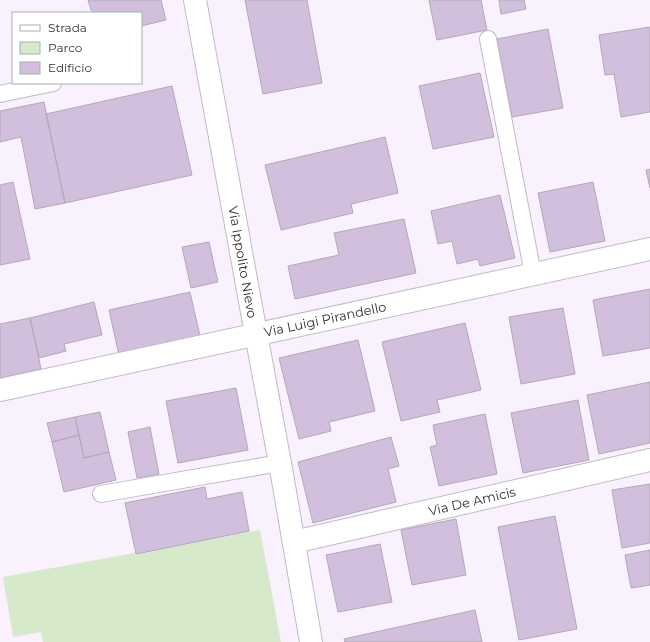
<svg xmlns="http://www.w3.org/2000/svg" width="650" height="642" font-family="Montserrat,sans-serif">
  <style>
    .green { fill: #d6e9cb }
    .building { fill: #d2bfde; stroke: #b2a9b7 }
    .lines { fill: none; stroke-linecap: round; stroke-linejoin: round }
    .lane-casing { stroke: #c2bac8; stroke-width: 18 }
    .street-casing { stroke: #c2bac8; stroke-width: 24 }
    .lane { stroke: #fff; stroke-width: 16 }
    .street { stroke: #fff; stroke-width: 22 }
    .labels { text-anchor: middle; stroke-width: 3; stroke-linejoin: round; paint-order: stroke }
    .street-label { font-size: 13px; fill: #353137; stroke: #fff }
  </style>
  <rect width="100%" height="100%" fill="#f9f1fd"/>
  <path class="green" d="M 260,530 L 281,642 L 43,642 L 41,632 L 13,637 L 3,577 Z"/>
  <path class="building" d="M 88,0 L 161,0 L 166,20 L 141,26 L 141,13 L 92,13 Z
    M 245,0 L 307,0 L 322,83 L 263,94 Z
    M 429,0 L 481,0 L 487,30 L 437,40 Z
    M 499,0 L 524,0 L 526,9 L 501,14 Z
    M 650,27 L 650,112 L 621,117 L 614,74 L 605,75 L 599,35 Z
    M 548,29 L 563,108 L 512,117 L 497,39 Z
    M 480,73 L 494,137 L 433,149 L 419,86 Z
    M 172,86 L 192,175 L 65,203 L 46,114 Z
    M 44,102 L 65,203 L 35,209 L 21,137 L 0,142 L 0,111 Z
    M 385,137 L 398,193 L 351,204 L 353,213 L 281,230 L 265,165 Z
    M 650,169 L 650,188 L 646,170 Z
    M 13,182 L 30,259 L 0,265 L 0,185 Z
    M 593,182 L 605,241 L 550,252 L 538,193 Z
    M 500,195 L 515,258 L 480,266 L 478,259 L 457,264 L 452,241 L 438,244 L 431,211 Z
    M 404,219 L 416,273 L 295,299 L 288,266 L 339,255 L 334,233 Z
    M 209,242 L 218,282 L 191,288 L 182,247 Z
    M 650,289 L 650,348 L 603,356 L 593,300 Z
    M 190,292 L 200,336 L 119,355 L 109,310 Z
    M 94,302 L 102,335 L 64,344 L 66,351 L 39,358 L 30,318 Z
    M 563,308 L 575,374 L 521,384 L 509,317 Z
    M 30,318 L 41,369 L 0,378 L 0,324 Z
    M 465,323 L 481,390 L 437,400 L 440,412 L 401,421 L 382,342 Z
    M 358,340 L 375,411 L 329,422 L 331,431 L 299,439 L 279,358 Z
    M 650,382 L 650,443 L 599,454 L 587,395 Z
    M 236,388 L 248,450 L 178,463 L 166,401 Z
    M 578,400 L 589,460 L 523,473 L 511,413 Z
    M 100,412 L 109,452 L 84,458 L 75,417 Z
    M 485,414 L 497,474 L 439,486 L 430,447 L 437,445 L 433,425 Z
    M 75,417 L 79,435 L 52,442 L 47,423 Z
    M 150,427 L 159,474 L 137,478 L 128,432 Z
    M 79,435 L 84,458 L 109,452 L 116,480 L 64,492 L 52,442 Z
    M 391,437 L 399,466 L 388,469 L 396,502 L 313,523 L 298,462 Z
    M 650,484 L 650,543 L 622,548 L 612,490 Z
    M 205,487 L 207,499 L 242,492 L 249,531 L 136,554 L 125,503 Z
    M 555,516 L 577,629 L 519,640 L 498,527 Z
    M 456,519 L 466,575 L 412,585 L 401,530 Z
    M 380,544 L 392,602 L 338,612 L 326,555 Z
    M 650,550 L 650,585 L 631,588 L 625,555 Z
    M 475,610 L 482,642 L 345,642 L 344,639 Z"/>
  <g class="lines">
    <defs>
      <path id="lane" d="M 488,39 L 533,274
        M 0,94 L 53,83
        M 101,494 L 280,463"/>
      <path id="street" d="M 195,0 L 256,334 L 280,463 L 311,642
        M 0,390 L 650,249
        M 294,542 L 650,460"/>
    </defs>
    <use href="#lane" class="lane-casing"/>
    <use href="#street" class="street-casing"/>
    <use href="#lane" class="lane"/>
    <use href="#street" class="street"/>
  </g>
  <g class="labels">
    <g class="street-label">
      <text transform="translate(243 262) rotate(80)" y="5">Via Ippolito Nievo</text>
      <text transform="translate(325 319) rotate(-12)" y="5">Via Luigi Pirandello</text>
      <text transform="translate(472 501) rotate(-13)" y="5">Via De Amicis</text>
    </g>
  </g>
  <rect x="12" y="12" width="130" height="72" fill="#ffffff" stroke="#aeadaf"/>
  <rect x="20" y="25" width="20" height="6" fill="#ffffff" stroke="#aeadaf"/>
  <text x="48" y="32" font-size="12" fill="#353137">Strada</text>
  <rect x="20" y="42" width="20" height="12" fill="#d6e9cb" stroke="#aeadaf"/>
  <text x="48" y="52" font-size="12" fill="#353137">Parco</text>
  <rect x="20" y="62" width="20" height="12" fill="#d2bfde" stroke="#aeadaf"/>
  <text x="48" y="72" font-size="12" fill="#353137">Edificio</text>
</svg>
